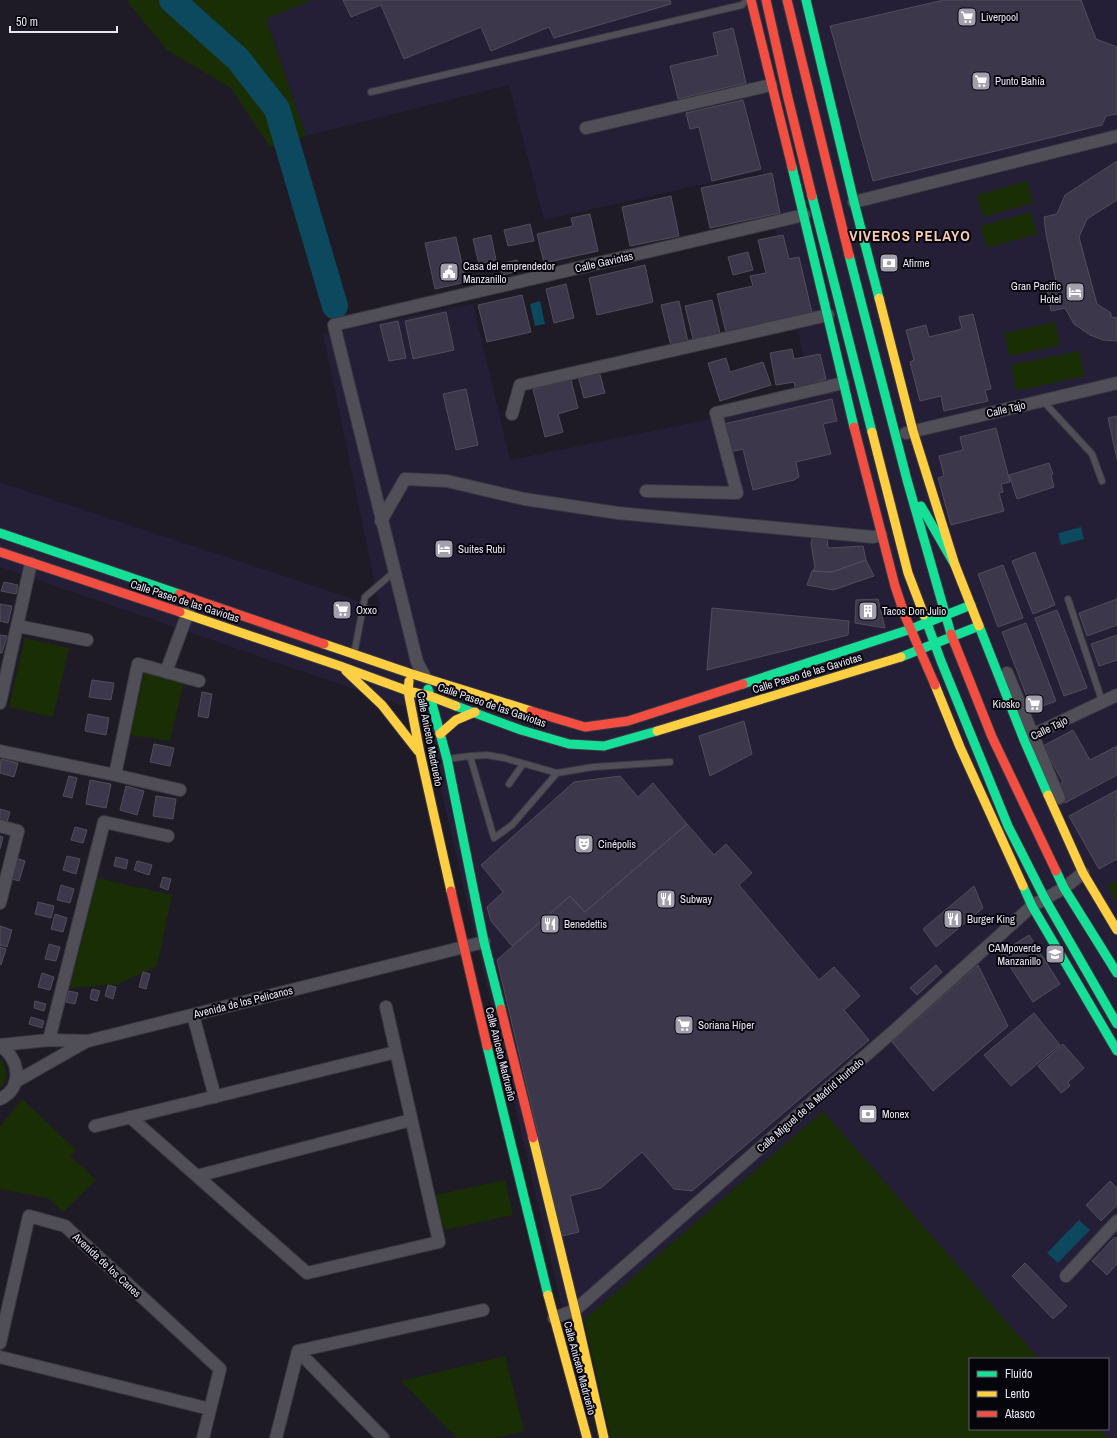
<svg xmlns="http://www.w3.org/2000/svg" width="1117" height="1438" font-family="'Archivo Narrow',sans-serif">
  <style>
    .built { fill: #241e36 }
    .green { fill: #192e05 }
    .water { fill: #0c485e }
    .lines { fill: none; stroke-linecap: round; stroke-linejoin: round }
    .river { stroke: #0c485e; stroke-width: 26 }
    .building { fill: #3d374b; stroke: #514e58 }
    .lane-casing { stroke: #393840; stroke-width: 8 }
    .street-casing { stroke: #393840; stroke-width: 14 }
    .fast-casing { stroke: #393840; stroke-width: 11 }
    .slow-casing { stroke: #393840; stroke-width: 11 }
    .jam-casing { stroke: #393840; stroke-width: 11 }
    .lane { stroke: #504e57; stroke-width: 6 }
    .street { stroke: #504e57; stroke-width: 12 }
    .fast { stroke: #16e098; stroke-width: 9 }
    .slow { stroke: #ffcf43; stroke-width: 9 }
    .jam { stroke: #f24e42; stroke-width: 9 }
    .labels { text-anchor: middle; stroke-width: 4; stroke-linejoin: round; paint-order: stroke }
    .poi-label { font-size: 11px; fill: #e9e7f5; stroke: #06050c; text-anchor: start }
    .street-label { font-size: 11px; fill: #e9e7f5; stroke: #06050c }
    .district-label { font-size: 15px; font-weight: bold; letter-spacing: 1px; fill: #f7cab2; stroke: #06050c }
  </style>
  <rect width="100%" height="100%" fill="#1e1b26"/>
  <path class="built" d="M 312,0 L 1117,0 L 1117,1438 L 1108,1438 L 1100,1429 L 1108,1429 L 1108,1359 L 1039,1359 L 823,1111 L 568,1334 L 423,713 L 0,567 L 0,482 L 380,608 L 323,334 L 473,304 L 510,460 L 813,398 L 762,171 L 544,220 L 509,85 L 306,136 L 266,18 Z"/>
  <path class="green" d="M 126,0 L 312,0 L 266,19 L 306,136 L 270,147 L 231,88 L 167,50 Z
    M 1027,181 L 1033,203 L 983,217 L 977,195 Z
    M 1031,212 L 1037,234 L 987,248 L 981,226 Z
    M 1055,322 L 1060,345 L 1009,356 L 1004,333 Z
    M 1079,351 L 1085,376 L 1016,391 L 1011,365 Z
    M 25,638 L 69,648 L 53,717 L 9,707 Z
    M 145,671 L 184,682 L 170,741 L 130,735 Z
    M 97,878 L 172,895 L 157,966 L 118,984 L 70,988 Z
    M 1117,880 L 1117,903 L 1107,886 Z
    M 0,1059 C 9,1068 8,1079 0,1088 Z
    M 22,1099 L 76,1150 L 70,1156 L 96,1180 L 63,1212 L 48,1198 L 0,1189 L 0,1127 Z
    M 823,1111 L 1039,1359 L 970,1359 L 970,1429 L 1100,1429 L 1108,1438 L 611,1438 L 584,1320 Z
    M 505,1180 L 513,1215 L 444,1230 L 436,1195 Z
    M 505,1356 L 524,1431 L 495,1438 L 457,1438 L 401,1381 Z"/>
  <path class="water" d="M 540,301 L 545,324 L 535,326 L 530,304 Z
    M 1081,527 L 1084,539 L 1061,545 L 1058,533 Z
    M 1079,1220 L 1090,1230 L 1058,1263 L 1047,1253 Z"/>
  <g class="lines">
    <path class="river" d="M 172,0 L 238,59 L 277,109 L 335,306"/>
  </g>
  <path class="building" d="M 343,0 L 670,0 L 671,4 L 554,38 L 549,27 L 491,51 L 481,27 L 404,59 L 381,5 L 351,17 Z
    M 944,0 L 1081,0 L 1096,39 L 1117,47 L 1117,114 L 1106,116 L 1102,125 L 873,181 L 830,26 Z
    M 733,28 L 746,83 L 678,99 L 670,66 L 718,55 L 713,33 Z
    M 743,100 L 761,169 L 712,181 L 699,127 L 690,129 L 686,113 Z
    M 1117,161 L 1117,200 L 1087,219 L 1079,237 L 1097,304 L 1111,313 L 1111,317 L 1117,318 L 1117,341 L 1103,340 L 1090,335 L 1074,324 L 1065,308 L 1051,311 L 1047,289 L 1057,286 L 1046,234 L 1044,217 L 1057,214 L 1065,195 Z
    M 772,173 L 780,213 L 710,228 L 701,188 Z
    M 671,196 L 679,236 L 630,246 L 622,207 Z
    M 590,214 L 598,251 L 544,263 L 537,234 L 573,226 L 571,218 Z
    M 530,224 L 534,241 L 508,246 L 504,230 Z
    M 491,235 L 496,260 L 479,264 L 473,239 Z
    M 783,235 L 789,259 L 799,257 L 812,313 L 726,333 L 717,294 L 753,286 L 750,276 L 766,273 L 758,240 Z
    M 456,237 L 466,282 L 435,289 L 425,243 Z
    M 748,252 L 753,270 L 733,275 L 728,257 Z
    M 517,260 L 520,271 L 502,275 L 500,264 Z
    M 645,265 L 653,302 L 597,315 L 589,278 Z
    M 566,284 L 574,318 L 554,323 L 546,289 Z
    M 522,295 L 531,332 L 487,342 L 478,305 Z
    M 712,300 L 720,333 L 693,339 L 685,306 Z
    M 679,301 L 688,342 L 671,346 L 661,305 Z
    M 446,312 L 454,350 L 413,359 L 405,321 Z
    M 973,314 L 991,389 L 985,390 L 988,401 L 944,411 L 941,396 L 920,401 L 910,362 L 914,360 L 906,330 L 926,325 L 929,337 L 962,329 L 959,317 Z
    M 398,321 L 406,358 L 389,361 L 380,325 Z
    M 792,349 L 794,359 L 820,354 L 826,379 L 819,381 L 820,387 L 796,392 L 794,382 L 776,385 L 770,353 Z
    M 726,358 L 730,372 L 763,362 L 771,385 L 720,401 L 708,363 Z
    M 599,371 L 605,393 L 584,398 L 578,376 Z
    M 571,380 L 578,408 L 558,414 L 563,432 L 545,437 L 533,389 Z
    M 466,389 L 478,445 L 456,450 L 443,394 Z
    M 832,399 L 837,421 L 823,424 L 831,454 L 796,462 L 799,477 L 794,480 L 753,490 L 743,449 L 730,452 L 724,424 Z
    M 1117,416 L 1117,459 L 1108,418 Z
    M 996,428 L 1010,482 L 1001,484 L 1003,492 L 999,493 L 1004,511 L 951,525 L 938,478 L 944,476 L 939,456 L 963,450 L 960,437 Z
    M 1049,463 L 1053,474 L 1051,475 L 1054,487 L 1017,499 L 1009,475 Z
    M 813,535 L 827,537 L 828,548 L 863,546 L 866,560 L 832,572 L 812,571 L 815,568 L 811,543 Z
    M 1035,552 L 1055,605 L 1033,614 L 1012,561 Z
    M 866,560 L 874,576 L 833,590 L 807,585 L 812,571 L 832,572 Z
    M 1003,565 L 1023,618 L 998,627 L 978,574 Z
    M 4,582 L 18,585 L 16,594 L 1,591 Z
    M 878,599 L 885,628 L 855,623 L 856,600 Z
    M 1117,599 L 1117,625 L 1087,636 L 1079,613 Z
    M 0,604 L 12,606 L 8,623 L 0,621 Z
    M 712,608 L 849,621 L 848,635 L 707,670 Z
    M 1057,610 L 1087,688 L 1064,696 L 1035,618 Z
    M 1026,623 L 1056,701 L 1032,710 L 1002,632 Z
    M 0,635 L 7,636 L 2,653 L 0,653 Z
    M 1117,635 L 1117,660 L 1099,666 L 1091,644 Z
    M 92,680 L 114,683 L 111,700 L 89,697 Z
    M 202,692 L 212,694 L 208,718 L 198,716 Z
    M 88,714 L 109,718 L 106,735 L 85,731 Z
    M 744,721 L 752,754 L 710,776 L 699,736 Z
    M 1073,730 L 1090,760 L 1117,746 L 1117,775 L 1065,803 L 1056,786 L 1063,782 L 1043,746 Z
    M 154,744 L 174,748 L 170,766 L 150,762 Z
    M 1,759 L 18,763 L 14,777 L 0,773 Z
    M 69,776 L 77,778 L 72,798 L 63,796 Z
    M 620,776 L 638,797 L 653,783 L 687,824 L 585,912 L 570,896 L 512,946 L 491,921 L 487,907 L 503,892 L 481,865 L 574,782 Z
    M 90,780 L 111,784 L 106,808 L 86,804 Z
    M 126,786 L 144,791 L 137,815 L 120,810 Z
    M 1117,790 L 1117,813 L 1115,814 L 1117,817 L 1117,859 L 1099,869 L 1069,816 Z
    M 156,796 L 176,799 L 173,819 L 153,816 Z
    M 0,809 L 10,812 L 7,822 L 0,820 Z
    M 687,824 L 714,855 L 726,844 L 752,873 L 739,885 L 819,980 L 834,967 L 860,996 L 844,1010 L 869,1040 L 692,1191 L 674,1189 L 642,1152 L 601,1188 L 570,1196 L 579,1232 L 562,1236 L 497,960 L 570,896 L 585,912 Z
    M 75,827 L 87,830 L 83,843 L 71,840 Z
    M 0,836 L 3,837 L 0,849 Z
    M 67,856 L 80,859 L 76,874 L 63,870 Z
    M 13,857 L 25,861 L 19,881 L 8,878 Z
    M 116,857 L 128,860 L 126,869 L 114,866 Z
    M 137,861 L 152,865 L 149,875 L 134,870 Z
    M 163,877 L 171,879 L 168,890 L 160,887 Z
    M 61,885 L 74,889 L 70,903 L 57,900 Z
    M 974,886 L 983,908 L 936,947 L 923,929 Z
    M 38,902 L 54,906 L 51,918 L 35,914 Z
    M 55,914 L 67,918 L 63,932 L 51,929 Z
    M 0,926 L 12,930 L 7,947 L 0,945 Z
    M 1029,935 L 1060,984 L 1033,1002 L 1001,953 Z
    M 49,944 L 60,947 L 56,961 L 45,959 Z
    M 0,947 L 6,949 L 1,965 L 0,964 Z
    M 936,965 L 942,972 L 917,995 L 910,988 Z
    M 978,965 L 1008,1026 L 933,1091 L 892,1042 Z
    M 143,972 L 150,974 L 146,989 L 139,987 Z
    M 42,973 L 54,977 L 50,990 L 38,987 Z
    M 108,985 L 116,987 L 113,999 L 105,996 Z
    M 92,989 L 100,991 L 97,1001 L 90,999 Z
    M 69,991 L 78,993 L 75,1004 L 66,1002 Z
    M 35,1001 L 46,1004 L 44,1011 L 34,1008 Z
    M 1034,1013 L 1060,1045 L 1011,1086 L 984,1055 Z
    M 31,1017 L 44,1021 L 42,1028 L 29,1024 Z
    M 1063,1044 L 1084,1068 L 1068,1082 L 1070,1086 L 1061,1093 L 1038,1066 Z
    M 1110,1181 L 1117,1188 L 1117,1205 L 1101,1221 L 1086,1205 Z
    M 1115,1237 L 1117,1239 L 1117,1264 L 1107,1275 L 1092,1261 Z
    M 1025,1263 L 1067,1306 L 1053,1319 L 1012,1276 Z"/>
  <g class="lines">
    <defs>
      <path id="lane" d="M 371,92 L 742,5 L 747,0
        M 1043,401 L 1092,454 L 1102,481
        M 1068,599 L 1102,701
        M 354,654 L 365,597 L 394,572
        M 448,759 L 470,756
        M 557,773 L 512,825 L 494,838 L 470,756 L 487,755 L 504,758 L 557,773 L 593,767 L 670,762
        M 509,784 L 523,764"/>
      <path id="street" d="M 586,128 L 771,85
        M 854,202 L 1117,136
        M 512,414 L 520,385 L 828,315
        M 906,433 L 1117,383
        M 646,491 L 737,493 L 716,413 L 843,383
        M 381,521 L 405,479 L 447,481 L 524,499 L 618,513 L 873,537 L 881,535
        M 18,626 L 87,640
        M 166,672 L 190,607
        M 1007,673 L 1059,798
        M 425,677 L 417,662 L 334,325 L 804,215
        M 0,703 L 31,563
        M 1026,738 L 1117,695
        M 0,751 L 115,775 L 180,790
        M 115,775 L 138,664 L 199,681
        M 0,826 L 18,831 L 0,903
        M 193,1015 L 215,1097
        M 49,1040 L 104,822 L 168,836
        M 0,1045 L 49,1040 L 88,1041 L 484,942
        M 0,1046 C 20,1058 24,1088 0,1099
        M 15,1082 L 87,1041
        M 130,1117 L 307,1273 L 439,1242 L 386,1007
        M 95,1126 L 396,1052
        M 197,1176 L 411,1120
        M 1066,1276 L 1117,1221
        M 554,1318 L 575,1310 L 896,1029 L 1032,906 L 1064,888 L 1083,873
        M 0,1343 L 29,1216 L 65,1226 L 220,1369 L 203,1438
        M 0,1357 L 210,1409
        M 276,1438 L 298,1351
        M 383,1438 L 298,1351 L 483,1310"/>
      <path id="fast" d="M 806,0 L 854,202 L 879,298
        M 792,167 L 854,427
        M 812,196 L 872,432
        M 849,255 L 907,480 L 951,634
        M 921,506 L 955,565
        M 0,533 L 179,594
        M 924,615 L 941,661 L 1008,826 L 1045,899 L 1117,1024
        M 979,626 L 1024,740 L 1048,795
        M 901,657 L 979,626
        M 743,684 L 911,629 L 971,605
        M 428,689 L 447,759 L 484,942 L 501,1009
        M 456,706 L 521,730 L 569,744 L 604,746 L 657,731
        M 1056,871 L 1064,888 L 1117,973
        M 1023,886 L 1032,906 L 1117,1051
        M 487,1046 L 548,1295"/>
      <path id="slow" d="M 879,298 L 913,431 L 955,565 L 979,626
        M 872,432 L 908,573 L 924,615
        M 180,612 L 340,666 L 408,691 L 430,696 L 456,706
        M 324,644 L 409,673 L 531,711
        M 346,671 L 382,705 L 418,751
        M 409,681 L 408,691 L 420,753 L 451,891
        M 935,685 L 960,747 L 1023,886
        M 657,731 L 901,657
        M 440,734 L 456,720 L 475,712
        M 1048,795 L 1083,873 L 1117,930
        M 533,1138 L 575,1310 L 604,1438
        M 548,1295 L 587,1438"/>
      <path id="jam" d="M 751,0 L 792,167
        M 766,0 L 788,98 L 812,196
        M 787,0 L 849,255
        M 854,427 L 895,586 L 905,616 L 935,685
        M 0,552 L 180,612
        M 179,594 L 324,644
        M 951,634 L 992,737 L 1056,871
        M 531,711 L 585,727 L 628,721 L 743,684
        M 451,891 L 487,1046
        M 501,1009 L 533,1138"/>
    </defs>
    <use href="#lane" class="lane-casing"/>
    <use href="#street" class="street-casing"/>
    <use href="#fast" class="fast-casing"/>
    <use href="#slow" class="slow-casing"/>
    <use href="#jam" class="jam-casing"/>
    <use href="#lane" class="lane"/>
    <use href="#street" class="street"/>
    <use href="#fast" class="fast"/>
    <use href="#slow" class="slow"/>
    <use href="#jam" class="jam"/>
  </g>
  <defs>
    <symbol id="supermarket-square" viewBox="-11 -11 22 22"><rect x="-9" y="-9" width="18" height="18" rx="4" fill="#a2a0ad" stroke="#06050c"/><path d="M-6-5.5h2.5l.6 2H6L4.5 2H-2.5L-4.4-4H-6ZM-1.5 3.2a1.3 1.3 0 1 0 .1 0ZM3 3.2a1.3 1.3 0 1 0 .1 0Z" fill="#fff"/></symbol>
    <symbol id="bank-square" viewBox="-11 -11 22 22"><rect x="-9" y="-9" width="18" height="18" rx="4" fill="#a2a0ad" stroke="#06050c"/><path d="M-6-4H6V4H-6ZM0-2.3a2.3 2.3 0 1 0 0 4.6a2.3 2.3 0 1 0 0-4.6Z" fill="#fff"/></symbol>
    <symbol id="civic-square" viewBox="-11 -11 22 22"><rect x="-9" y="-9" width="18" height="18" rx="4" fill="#a2a0ad" stroke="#06050c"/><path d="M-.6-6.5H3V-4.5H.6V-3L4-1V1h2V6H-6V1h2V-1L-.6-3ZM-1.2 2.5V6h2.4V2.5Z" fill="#fff"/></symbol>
    <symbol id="hotel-square" viewBox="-11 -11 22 22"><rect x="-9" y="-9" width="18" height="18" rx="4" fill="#a2a0ad" stroke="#06050c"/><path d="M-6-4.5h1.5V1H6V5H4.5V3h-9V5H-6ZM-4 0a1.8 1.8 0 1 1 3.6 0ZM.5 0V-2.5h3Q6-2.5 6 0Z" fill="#fff"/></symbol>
    <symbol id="building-square" viewBox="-11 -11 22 22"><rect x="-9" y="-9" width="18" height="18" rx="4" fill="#a2a0ad" stroke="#06050c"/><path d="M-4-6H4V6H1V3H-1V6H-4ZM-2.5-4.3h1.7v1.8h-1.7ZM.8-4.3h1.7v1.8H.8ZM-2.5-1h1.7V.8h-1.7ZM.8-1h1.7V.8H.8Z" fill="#fff"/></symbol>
    <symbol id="theatre-square" viewBox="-11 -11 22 22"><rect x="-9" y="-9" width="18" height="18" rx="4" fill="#a2a0ad" stroke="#06050c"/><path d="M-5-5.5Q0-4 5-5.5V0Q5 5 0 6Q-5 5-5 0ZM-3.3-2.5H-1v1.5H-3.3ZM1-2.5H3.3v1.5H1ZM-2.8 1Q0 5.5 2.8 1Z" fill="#fff"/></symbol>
    <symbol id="restaurant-square" viewBox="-11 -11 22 22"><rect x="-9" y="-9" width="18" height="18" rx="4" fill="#a2a0ad" stroke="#06050c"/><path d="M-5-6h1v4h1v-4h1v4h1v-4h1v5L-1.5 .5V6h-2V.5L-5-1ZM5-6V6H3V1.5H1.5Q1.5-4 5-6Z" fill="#fff"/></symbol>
    <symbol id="school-square" viewBox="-11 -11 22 22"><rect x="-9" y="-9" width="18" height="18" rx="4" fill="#a2a0ad" stroke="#06050c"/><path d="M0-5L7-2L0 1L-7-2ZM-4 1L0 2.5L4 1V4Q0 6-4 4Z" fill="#fff"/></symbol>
  </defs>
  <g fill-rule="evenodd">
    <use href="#supermarket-square" x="956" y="6" width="22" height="22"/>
    <use href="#supermarket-square" x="970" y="70" width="22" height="22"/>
    <use href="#bank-square" x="878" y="252" width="22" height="22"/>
    <use href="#civic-square" x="438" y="261" width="22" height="22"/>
    <use href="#hotel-square" x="1064" y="281" width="22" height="22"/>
    <use href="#hotel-square" x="433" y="538" width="22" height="22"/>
    <use href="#supermarket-square" x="331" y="599" width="22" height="22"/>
    <use href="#building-square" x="857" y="600" width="22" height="22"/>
    <use href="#supermarket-square" x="1023" y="693" width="22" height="22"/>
    <use href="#theatre-square" x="573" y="833" width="22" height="22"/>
    <use href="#restaurant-square" x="655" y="888" width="22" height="22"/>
    <use href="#restaurant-square" x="942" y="908" width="22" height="22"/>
    <use href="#restaurant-square" x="539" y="913" width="22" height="22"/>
    <use href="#school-square" x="1044" y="943" width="22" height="22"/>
    <use href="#supermarket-square" x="673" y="1014" width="22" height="22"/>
    <use href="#bank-square" x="857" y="1103" width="22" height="22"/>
  </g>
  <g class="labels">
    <g class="poi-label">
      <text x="981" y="21">Liverpool</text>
      <text x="995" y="85">Punto Bahía</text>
      <text x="903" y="267">Afirme</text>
      <text x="463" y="270">Casa del emprendedor<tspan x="463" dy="13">Manzanillo</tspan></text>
      <text x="1061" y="290" text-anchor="end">Gran Pacific<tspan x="1061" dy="13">Hotel</tspan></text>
      <text x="458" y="553">Suites Rubi</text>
      <text x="356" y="614">Oxxo</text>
      <text x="882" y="615">Tacos Don Julio</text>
      <text x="1020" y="708" text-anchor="end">Kiosko</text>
      <text x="598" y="848">Cinépolis</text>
      <text x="680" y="903">Subway</text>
      <text x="967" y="923">Burger King</text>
      <text x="564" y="928">Benedettis</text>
      <text x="1041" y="952" text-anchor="end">CAMpoverde<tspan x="1041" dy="13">Manzanillo</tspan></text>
      <text x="698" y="1029">Soriana Híper</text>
      <text x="882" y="1118">Monex</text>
    </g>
    <g class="street-label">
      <text transform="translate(604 262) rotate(-13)" y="4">Calle Gaviotas</text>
      <text transform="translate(1006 409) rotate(-13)" y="4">Calle Tajo</text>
      <text transform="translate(185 601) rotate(18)" y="4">Calle Paseo de las Gaviotas</text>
      <text transform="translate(807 673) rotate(-17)" y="4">Calle Paseo de las Gaviotas</text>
      <text transform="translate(492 705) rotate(19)" y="4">Calle Paseo de las Gaviotas</text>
      <text transform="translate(1049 728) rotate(-26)" y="4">Calle Tajo</text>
      <text transform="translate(430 739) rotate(79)" y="4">Calle Aniceto Madrueño</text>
      <text transform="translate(243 1002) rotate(-14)" y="4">Avenida de los Pelícanos</text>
      <text transform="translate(501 1054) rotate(76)" y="4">Calle Aniceto Madrueño</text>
      <text transform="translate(810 1105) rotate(-41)" y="4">Calle Miguel de la Madrid Hurtado</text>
      <text transform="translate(107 1265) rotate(43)" y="4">Avenida de los Canes</text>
      <text transform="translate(580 1368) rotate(75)" y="4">Calle Aniceto Madrueño</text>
    </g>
    <g class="district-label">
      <text x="910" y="241">VIVEROS PELAYO</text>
    </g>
  </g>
  <rect x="969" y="1358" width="140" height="72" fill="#06050c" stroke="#615f69"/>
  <rect x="977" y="1371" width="20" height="6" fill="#16e098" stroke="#615f69"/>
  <text x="1005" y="1378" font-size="12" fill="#e9e7f5">Fluido</text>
  <rect x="977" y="1391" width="20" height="6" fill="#ffcf43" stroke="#615f69"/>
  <text x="1005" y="1398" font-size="12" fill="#e9e7f5">Lento</text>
  <rect x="977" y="1411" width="20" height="6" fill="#f24e42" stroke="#615f69"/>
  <text x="1005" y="1418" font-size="12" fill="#e9e7f5">Atasco</text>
  <path d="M10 26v6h107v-6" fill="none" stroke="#e9e7f5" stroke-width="2"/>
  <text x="16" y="26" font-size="12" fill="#e9e7f5" stroke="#06050c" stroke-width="3" paint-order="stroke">50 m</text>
</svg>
